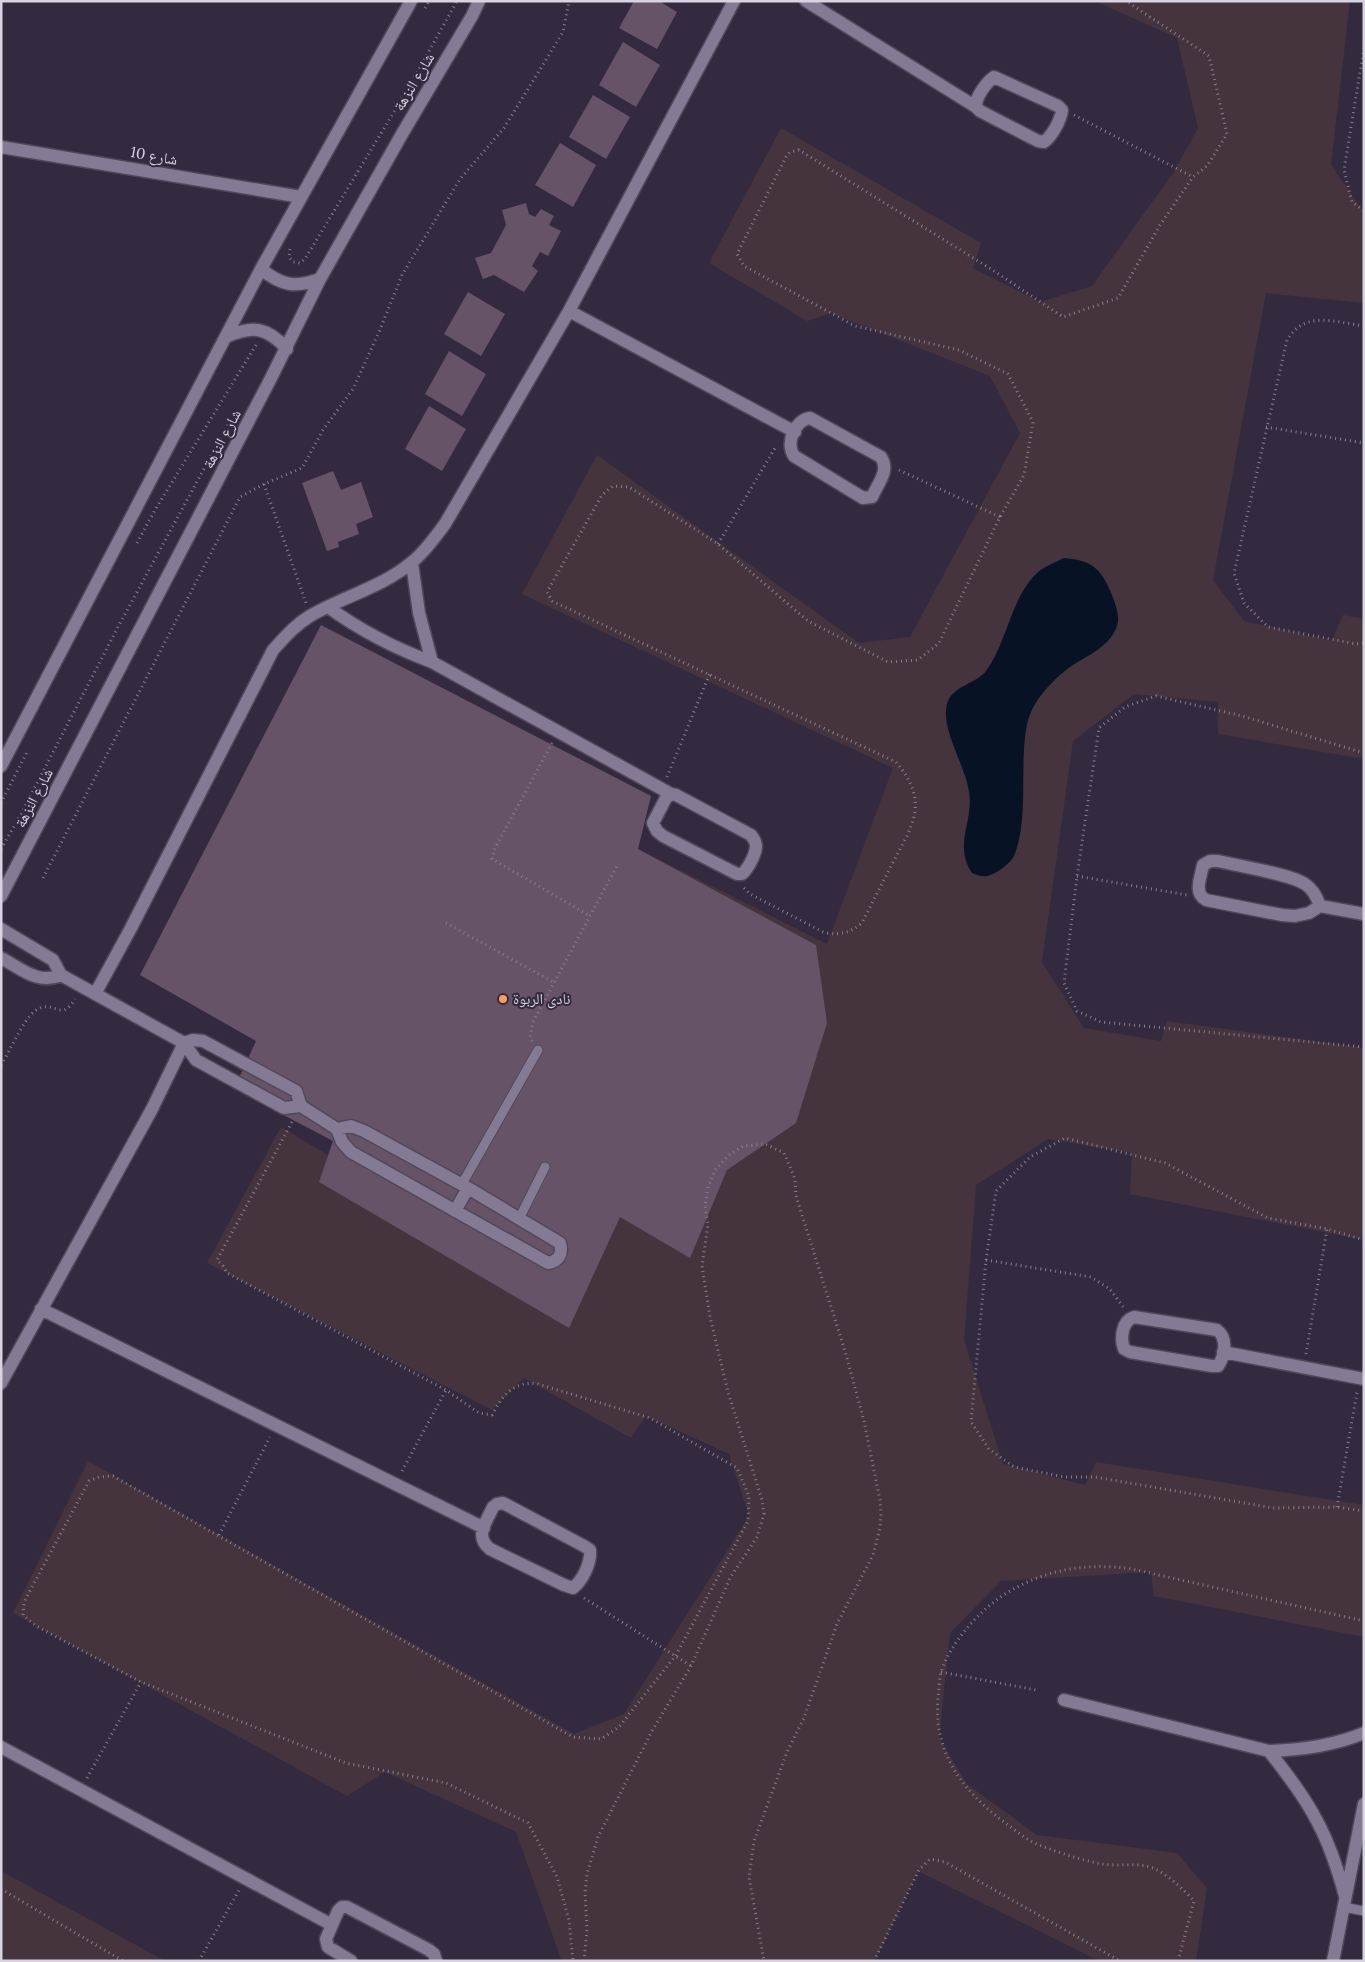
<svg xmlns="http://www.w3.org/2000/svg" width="1365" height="1962" font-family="Lora,'Noto Naskh Arabic',serif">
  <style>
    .green { fill: #45343d }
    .water { fill: #071325 }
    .building { fill: #675368 }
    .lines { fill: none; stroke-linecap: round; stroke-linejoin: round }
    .service-casing { stroke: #50485a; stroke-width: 11 }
    .minor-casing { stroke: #50485a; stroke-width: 15 }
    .secondary-casing { stroke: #50485a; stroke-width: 15 }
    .path { stroke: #867f91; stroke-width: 3; stroke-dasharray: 1 4; stroke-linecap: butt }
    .service { stroke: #847a93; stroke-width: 9 }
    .minor { stroke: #847a93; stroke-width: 12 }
    .secondary { stroke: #847a93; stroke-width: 12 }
    .poi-dot { fill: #ff9b59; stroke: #332a40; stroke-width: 2 }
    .labels { text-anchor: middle; stroke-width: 4; stroke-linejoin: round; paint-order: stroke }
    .street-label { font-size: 15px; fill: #d8d3e1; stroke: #332a40 }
    .poi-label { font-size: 15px; fill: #d8d3e1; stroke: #332a40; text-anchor: start }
  </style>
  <rect width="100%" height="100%" fill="#332a40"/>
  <path class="green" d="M 1095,1 L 1350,1 L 1331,165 L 1364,212 L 1364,303 L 1266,293 L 1213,580 L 1244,621 L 1332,641 L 1343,615 L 1364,619 L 1364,759 L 1218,734 L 1218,702 L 1134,694 L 1073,741 L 1042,962 L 1084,1028 L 1161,1041 L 1167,1021 L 1364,1048 L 1364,1240 L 1130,1194 L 1132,1153 L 1048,1139 L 976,1185 L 964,1340 L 1003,1464 L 1085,1485 L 1096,1462 L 1364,1505 L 1364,1637 L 1154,1596 L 1151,1572 L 1001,1581 L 950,1633 L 939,1738 L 967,1784 L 1037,1835 L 1177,1853 L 1207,1888 L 1196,1961 L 1099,1961 L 918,1871 L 875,1961 L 560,1961 L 561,1959 L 516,1832 L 385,1772 L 347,1796 L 13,1613 L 88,1461 L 574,1734 L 624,1714 L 749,1516 L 729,1454 L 646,1416 L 631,1438 L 524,1378 L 492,1410 L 207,1263 L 281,1127 L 343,1164 L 622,841 L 827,944 L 893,768 L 522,594 L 597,455 L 859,643 L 910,637 L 1020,433 L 990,376 L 831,313 L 807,321 L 709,263 L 781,128 L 981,243 L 973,268 L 1040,302 L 1092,286 L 1173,173 L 1198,128 L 1177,38 Z
    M 1,1871 L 165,1961 L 1,1961 Z"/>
  <path class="water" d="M 1064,558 C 1087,560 1098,565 1108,586 C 1113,597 1121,615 1117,626 C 1109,649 1084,656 1066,670 C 1050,683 1034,700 1028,720 C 1018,761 1030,818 1014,856 C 1010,864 996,874 987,876 C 982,877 977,875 972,873 C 953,844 974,822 969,792 C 966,766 938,726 948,701 C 954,686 977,683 986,671 C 1007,642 1010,602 1034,576 C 1042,567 1054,563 1064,558 Z"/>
  <path class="building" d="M 634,1 L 659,1 L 677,12 L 657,49 L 619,28 Z
    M 623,42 L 660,65 L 636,107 L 599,85 Z
    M 593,95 L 630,117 L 606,159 L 569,137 Z
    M 560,143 L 596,165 L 573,207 L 535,185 Z
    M 526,203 L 529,214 L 535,217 L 541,209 L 554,216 L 549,225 L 561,231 L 548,256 L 540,252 L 532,266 L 538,271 L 524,292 L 494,275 L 483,279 L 475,258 L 491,253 L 506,225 L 502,210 Z
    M 468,292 L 505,314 L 481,356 L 444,334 Z
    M 449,351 L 486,374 L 462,416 L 425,394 Z
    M 429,406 L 466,429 L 442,471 L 405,449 Z
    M 333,471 L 341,490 L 361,482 L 373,517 L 356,524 L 359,534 L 338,542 L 339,547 L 327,551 L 302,483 Z
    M 321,625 L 651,796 L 638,849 L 816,945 L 827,1023 L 796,1123 L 727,1170 L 690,1258 L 620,1217 L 569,1328 L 319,1182 L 333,1141 L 234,1089 L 256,1041 L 140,975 Z"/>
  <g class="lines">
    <defs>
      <path id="service" d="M 462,1184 L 538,1050
        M 519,1219 L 545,1167
        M 1343,1907 L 1364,1911"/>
      <path id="minor" d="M 806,1 L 976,107 L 980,111 L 1038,141 L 1044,142 C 1052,136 1061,120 1062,110 L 1058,106 L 994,77 C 987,82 975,97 976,107
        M 1,147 L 301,197
        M 569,311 L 795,432
        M 810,418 L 881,457 C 890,471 878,483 872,497 L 863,498 L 794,456 C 785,443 795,420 810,418 Z
        M 412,563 L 419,613 L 432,662
        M 328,607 C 361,631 394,648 432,662 L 671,794
        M 671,794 L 676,795 L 751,835 C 753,838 756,841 756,846 C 756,854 748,869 742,874 L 737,874 L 663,836 L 657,831 L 653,823 L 666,798 Z
        M 1210,861 L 1218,861 C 1238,866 1290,874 1305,884 C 1313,889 1317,897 1320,906 L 1309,913 L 1295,916 L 1282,915 L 1206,900 C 1193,893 1201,877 1203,865 Z
        M 1320,906 L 1364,914
        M 1,929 L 53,960 L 61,975 L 184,1043 L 196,1060 L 284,1108 L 301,1106 L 337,1129 L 342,1142 L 351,1152 L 548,1263 C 559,1261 563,1254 560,1243 L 468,1188 L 364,1131 L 351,1126 L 337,1129
        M 1,958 C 22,969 38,985 61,975
        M 95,994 L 131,928 L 273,650 C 285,637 295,625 310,616 C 342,597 383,587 412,562 C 425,552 435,537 445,524 L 569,311 L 734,1
        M 455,1211 L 468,1188
        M 41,1309 L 484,1528
        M 1134,1317 L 1217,1330 C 1228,1338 1225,1356 1218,1366 L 1212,1366 L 1130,1352 L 1124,1349 C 1120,1338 1122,1321 1134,1317 Z
        M 1223,1352 L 1364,1379
        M 1,1383 L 152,1109 L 184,1043 L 193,1040 L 203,1041 L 296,1091 L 301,1106
        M 503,1503 L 584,1546 L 590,1550 C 591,1563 583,1580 573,1588 L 564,1585 L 490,1549 C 474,1536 486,1523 493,1507 L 497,1504 Z
        M 1064,1700 L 1269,1751 C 1302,1750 1333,1746 1364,1733
        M 1,1747 L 332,1925
        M 1269,1751 C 1286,1773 1304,1796 1317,1821 C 1330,1845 1338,1870 1345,1896
        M 351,1961 L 328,1947 L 326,1939 L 338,1911 L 342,1907 L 347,1907 L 429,1950 L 434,1954 L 436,1961
        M 1333,1961 L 1364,1804"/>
      <path id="secondary" d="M 261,269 C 282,286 295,288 320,279
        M 226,337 C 252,325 267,327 287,349
        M 1,766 L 261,269 L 411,1
        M 1,896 L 271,378 L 320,279 L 402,134 L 472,16 L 479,1"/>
    </defs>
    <use href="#service" class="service-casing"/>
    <use href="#minor" class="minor-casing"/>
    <use href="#secondary" class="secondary-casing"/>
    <path class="path" d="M 425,8 L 429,1
      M 1364,48 L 1344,170 L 1352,202 L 1364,211
      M 1074,115 L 1193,177
      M 290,249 L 289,257 L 293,262 L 300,263 L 305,259 L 409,87 L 457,1
      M 1364,326 C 1335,322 1305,310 1287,340 L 1234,573 L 1244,603 L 1268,627 L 1356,644 L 1364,643
      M 1266,427 L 1364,443
      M 899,470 L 1000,517
      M 264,484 L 306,603
      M 137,543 L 155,510 L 256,345
      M 718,544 L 775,448
      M 552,743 L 495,848 L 492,859 L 590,916
      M 1364,753 L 1242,716 L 1156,696 L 1125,707 L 1099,728 L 1077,876 L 1064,983 L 1077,1011 L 1101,1022 L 1364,1047
      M 667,777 L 710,673
      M 1,803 L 28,750
      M 1,849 L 21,814 L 118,627 L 230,421
      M 1077,876 L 1187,895
      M 43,878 L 240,497 L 264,484 L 302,468 L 323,430 L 353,389 L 379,332 L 402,275 L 460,179 L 504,128 L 563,32 L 569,1
      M 744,888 L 750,894 L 825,933 C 841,935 850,933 862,923 C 872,903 882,884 892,864 C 913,825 930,802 896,762 L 552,601 L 547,592 L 602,495 L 613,486 L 629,487 L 718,544 L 808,621 L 888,662 L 918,660 L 939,643 L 1000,517 L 1024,475 L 1033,422 L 1008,374 L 959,350 L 855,326 L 744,266 L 737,254 L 786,157 L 790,152 L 799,150 L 991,269 L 1063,317 L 1118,298 L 1160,225 L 1193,177 L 1207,166 L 1227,134 L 1209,56 L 1126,1
      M 446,923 L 555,983
      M 532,1041 L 530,1037 L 533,1022 L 618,864
      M 1,1065 C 10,1051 23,1020 35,1011 C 54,997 60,1024 75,999
      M 292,1122 L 217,1260 L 223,1266 L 227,1273 L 446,1390 L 479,1413 L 492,1415 C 502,1396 514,1380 538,1384 L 650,1418 L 737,1468 L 749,1496 L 748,1521 L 676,1655 L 619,1727 L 601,1739 L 573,1737 L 113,1476 L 99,1477 L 89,1481 L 24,1602 L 23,1615 L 36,1626 L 141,1682 L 346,1763 L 446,1783 L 528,1823 L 557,1877 L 569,1920 L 573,1961
      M 1364,1240 L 1327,1229 L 1268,1218 L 1165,1163 L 1065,1138 L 1030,1157 L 996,1191 L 986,1260 L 971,1422 L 989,1449 L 1014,1467 L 1065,1477 L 1095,1477 L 1273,1508 L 1337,1507 L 1364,1511
      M 986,1260 L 1091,1277 L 1110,1289 L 1124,1308
      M 1306,1354 L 1327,1229
      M 402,1471 L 446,1390
      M 1337,1507 L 1357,1392
      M 219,1535 L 270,1437
      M 584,1598 L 691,1666
      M 941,1672 L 1036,1690
      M 87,1778 L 141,1682
      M 1,1889 L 123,1961
      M 199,1961 L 239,1890
      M 584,1961 L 587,1930 L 585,1893 L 587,1874 L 598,1837 L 652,1731 L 691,1666 L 730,1578 L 757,1537 L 764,1514 L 762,1500 L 728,1392 L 710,1317 L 702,1266 L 708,1224 L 705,1206 L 708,1187 L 715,1170 L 728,1156 L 743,1146 L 765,1144 L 784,1153 L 795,1179 L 796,1196 L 845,1351 L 864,1421 L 880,1500 L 881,1514 L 880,1528 L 873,1555 L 837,1624 L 804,1718 L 787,1752 L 754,1841 L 749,1877 L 764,1961
      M 874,1961 L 919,1870 L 930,1859 L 945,1862 L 1120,1961
      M 1178,1961 L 1194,1901 C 1183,1889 1163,1869 1146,1866 C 1130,1863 1113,1867 1097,1863 C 1078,1859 1057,1852 1039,1845 C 1026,1840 1015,1830 1004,1822 C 963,1791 933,1753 938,1698 C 939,1690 939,1680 941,1672 C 950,1644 978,1612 1002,1596 C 1042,1570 1085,1562 1132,1569 L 1364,1621"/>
    <use href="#service" class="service"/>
    <use href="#minor" class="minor"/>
    <use href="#secondary" class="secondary"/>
  </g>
  <circle class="poi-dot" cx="503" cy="999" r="5"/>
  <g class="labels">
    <g class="street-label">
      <text transform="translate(414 82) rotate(-59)" y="5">شارع النزهة</text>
      <text transform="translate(154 156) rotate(10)" y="5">شارع 10</text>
      <text transform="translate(222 439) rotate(-62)" y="5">شارع النزهة</text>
      <text transform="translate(34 798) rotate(-62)" y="5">شارع النزهة</text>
    </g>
    <g class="poi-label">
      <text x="513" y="1004">نادى الربوة</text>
    </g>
  </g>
  <rect width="1365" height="1962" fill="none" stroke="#d8d3e1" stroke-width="5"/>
</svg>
